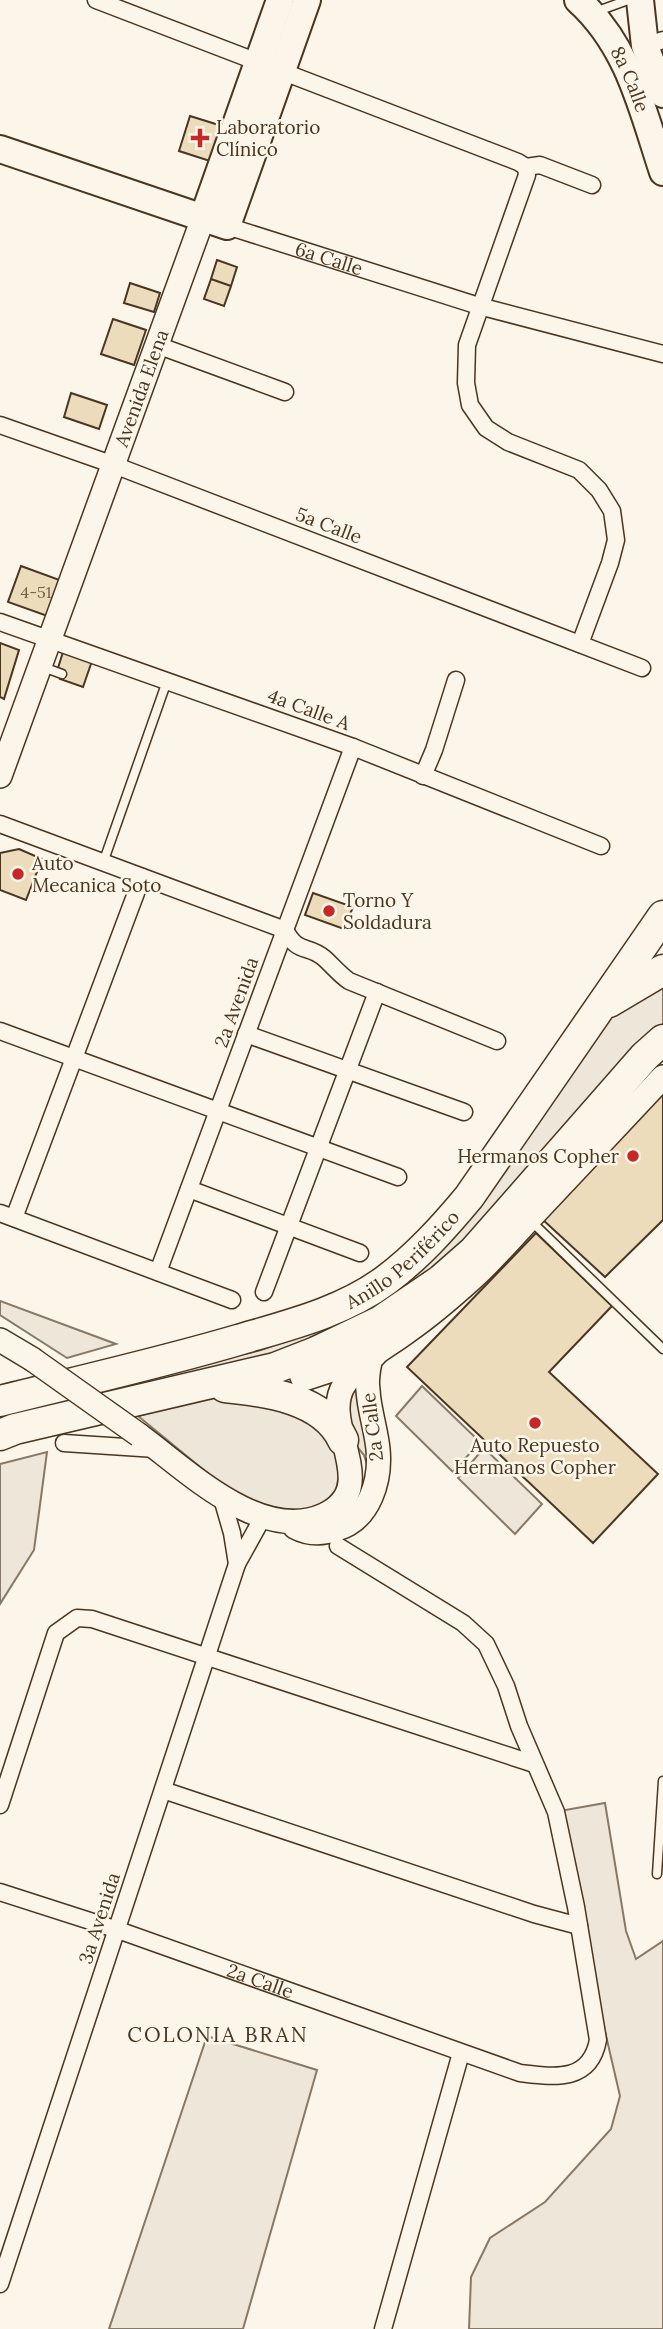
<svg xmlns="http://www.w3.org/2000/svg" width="663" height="2329" font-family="Lora,serif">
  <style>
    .green { fill: #ede6d9; stroke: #887966; stroke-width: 2 }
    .building { fill: #ecdcbc; stroke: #4a3520; stroke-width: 2 }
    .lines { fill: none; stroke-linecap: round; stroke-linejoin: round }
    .lane-casing { stroke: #4a3520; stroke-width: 11 }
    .street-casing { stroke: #4a3520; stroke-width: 19 }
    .secondary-casing { stroke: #4a3520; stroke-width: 26 }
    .primary-casing { stroke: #4a3520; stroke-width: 30 }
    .highway-casing { stroke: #4a3520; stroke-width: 33 }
    .lane { stroke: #fbf6e9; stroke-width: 8 }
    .street { stroke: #fbf6e9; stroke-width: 16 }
    .secondary { stroke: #fbf6e9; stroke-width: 23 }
    .primary { stroke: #fbf6e9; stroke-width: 26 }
    .highway { stroke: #fbf6e9; stroke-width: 30 }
    .secondary-bridge-casing { stroke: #4a3520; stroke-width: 26; stroke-linecap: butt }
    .secondary-bridge { stroke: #fbf6e9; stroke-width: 23 }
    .poi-dot { fill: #c62828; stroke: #fbf6e9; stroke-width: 2.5 }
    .labels { text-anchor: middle; stroke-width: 5; stroke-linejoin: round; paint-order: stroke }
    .number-label { font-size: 16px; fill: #725f47 }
    .street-label { font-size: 19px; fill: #4a3520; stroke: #fbf6e9 }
    .poi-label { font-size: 19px; fill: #4a3520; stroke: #fbf6e9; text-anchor: start }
    .neighbourhood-label { font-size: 21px; letter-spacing: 2px; fill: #4a3520; stroke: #fbf6e9 }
  </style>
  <rect width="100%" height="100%" fill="#fbf6e9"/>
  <path class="green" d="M 663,980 L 663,1028 L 439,1269 L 375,1316 L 268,1359 L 0,1426 L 0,1410 L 261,1350 L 323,1328 L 370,1307 L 607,1015 Z
    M 0,1301 L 116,1344 L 67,1358 L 0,1315 Z
    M 361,1375 L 368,1439 L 368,1468 L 364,1455 L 353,1442 L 349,1431 L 349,1390 Z
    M 422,1386 L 480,1442 L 453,1472 L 396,1416 Z
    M 207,1396 L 249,1398 L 300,1415 L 332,1442 L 341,1465 L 336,1490 L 323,1505 L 306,1510 L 282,1509 L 254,1502 L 228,1490 L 138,1416 Z
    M 484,1448 L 542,1504 L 515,1534 L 458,1478 Z
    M 47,1452 L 34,1550 L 0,1604 L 0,1464 Z
    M 605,1803 L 626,1931 L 636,1959 L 663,1941 L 663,2329 L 469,2329 L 471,2277 L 490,2238 L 545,2202 L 611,2129 L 620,2096 L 554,1812 Z
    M 207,2036 L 317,2070 L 243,2329 L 109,2329 Z"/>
  <path class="building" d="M 190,116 L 222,126 L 210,161 L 179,151 Z
    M 217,260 L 237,267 L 231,286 L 211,279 Z
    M 211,279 L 231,286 L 224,306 L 204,299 Z
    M 130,283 L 160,293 L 154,312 L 124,303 Z
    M 113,319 L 146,330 L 134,365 L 101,354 Z
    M 71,393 L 107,405 L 99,429 L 64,417 Z
    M 21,566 L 65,582 L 53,618 L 8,602 Z
    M 0,643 L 19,650 L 4,699 L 0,697 Z
    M 63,652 L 92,661 L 83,687 L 60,679 L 64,670 L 58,668 Z
    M 19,849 L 42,859 L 26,900 L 0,890 L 0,853 Z
    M 313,893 L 353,907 L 344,929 L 305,915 Z
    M 663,1092 L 663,1220 L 605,1277 L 542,1219 Z
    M 536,1233 L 612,1306 L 549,1372 L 658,1474 L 593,1543 L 407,1367 Z"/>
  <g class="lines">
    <defs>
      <path id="lane" d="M 595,12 L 628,0
        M 43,667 L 62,674
        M 103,863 L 167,681
        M 531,1221 L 663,1349
        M 657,1874 L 663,1781"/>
      <g id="street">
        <path d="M 96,0 L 518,162 L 526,167 L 540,165 L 592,185"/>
        <path d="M 645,46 L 663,40"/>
        <path d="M 526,167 L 527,175 L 467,345 L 466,383 L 470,405 L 486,428 L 508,442 L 579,470 L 599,490 L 612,511 L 616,540 L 610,563 L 580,644"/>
        <path id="s1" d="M 227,226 L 479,306 L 663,354"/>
        <path d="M 157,345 L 285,392"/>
        <path d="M 0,425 L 114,465 L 642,668"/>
        <path d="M 0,622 L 353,747 L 601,846"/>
        <path d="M 423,776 L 434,750 L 456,680"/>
        <path d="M 0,824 L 285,930 C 298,955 308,944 324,958 C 333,966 339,974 349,981 L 497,1041"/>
        <path d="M 0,1031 L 398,1177"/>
        <path d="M 246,1034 L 464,1112"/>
        <path d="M 189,1189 L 360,1253"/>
        <path d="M 0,1213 L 232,1300"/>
        <path d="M 14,1218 L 142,877"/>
        <path d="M 158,1272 L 353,747"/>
        <path d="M 264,1292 L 377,992"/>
        <path d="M 64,1443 L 156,1449"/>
        <path d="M 221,1495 L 232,1533 L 237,1564"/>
        <path d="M 163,1790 L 534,1914 L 579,1926"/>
        <path d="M 0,1805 L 56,1633 L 77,1618 L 92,1619 L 534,1764"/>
        <path id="s2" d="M 0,1892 L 118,1930 L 520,2073 C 554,2077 590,2083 598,2040 L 576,1907 L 556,1812 L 519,1726 L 506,1686 L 486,1644 L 463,1623 L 338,1546"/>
        <path d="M 0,2284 L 237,1564 L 263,1517"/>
        <path d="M 383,2329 L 461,2053"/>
      </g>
      <g id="secondary">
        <path id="s3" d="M 0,776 L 203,218"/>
        <path d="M 0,1340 L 32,1359"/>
        <path d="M 139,1435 C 187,1470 261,1544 324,1515 C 384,1487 319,1425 344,1385 C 362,1358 384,1349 408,1331 C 431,1315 453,1296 474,1277 C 496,1257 515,1234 536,1212 C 578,1167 621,1122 663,1077"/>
        <path d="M 295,1527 C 308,1534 323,1534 337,1529 C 370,1519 381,1480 378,1449 C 376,1429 369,1410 368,1390 C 366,1378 369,1365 372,1353"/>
      </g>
      <g id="primary">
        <path id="s4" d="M 578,0 C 629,46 642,109 663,172"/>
        <path d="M 640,0 L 645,46 L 663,94"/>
        <path d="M 0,149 L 227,226 L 307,0"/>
        <path d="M 203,218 L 280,0"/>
      </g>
      <g id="highway">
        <path d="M 609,1002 L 663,970"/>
        <path d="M 305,1375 L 372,1353"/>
        <path d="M 225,1387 C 265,1391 324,1398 343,1440"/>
        <path id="s5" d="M 0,1401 C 80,1381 160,1363 238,1340 C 289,1325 343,1312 386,1280 C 418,1256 444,1227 469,1197 L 663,916"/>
        <path d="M 0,1435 L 15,1429 L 275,1368 L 316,1352 L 381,1321 L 441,1280 L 474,1251 L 645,1056 L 663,1040"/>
      </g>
    </defs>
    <use href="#lane" class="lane-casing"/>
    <use href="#street" class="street-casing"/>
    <use href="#secondary" class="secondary-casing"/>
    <use href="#primary" class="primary-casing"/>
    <use href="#highway" class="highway-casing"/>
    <use href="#lane" class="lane"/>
    <use href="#street" class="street"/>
    <use href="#secondary" class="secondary"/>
    <use href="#primary" class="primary"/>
    <use href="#highway" class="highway"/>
    <defs>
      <path id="secondary-bridge" d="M 32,1359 L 139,1435"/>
    </defs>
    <use href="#secondary-bridge" class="secondary-bridge-casing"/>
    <use href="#secondary-bridge" class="secondary-bridge"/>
  </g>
  <g class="poi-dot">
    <path d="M196.5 127.5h7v7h7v7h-7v7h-7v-7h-7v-7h7z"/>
    <circle cx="18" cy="874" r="7"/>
    <circle cx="329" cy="911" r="7"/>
    <circle cx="633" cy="1156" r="7"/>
    <circle cx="535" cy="1423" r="7"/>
  </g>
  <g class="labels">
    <g class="number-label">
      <text x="36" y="598">4-51</text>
    </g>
    <g class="street-label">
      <text dy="7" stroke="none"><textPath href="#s4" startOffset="96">8a Calle</textPath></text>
      <text dy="7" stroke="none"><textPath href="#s1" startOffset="107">6a Calle</textPath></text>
      <text dy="7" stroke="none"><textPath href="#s3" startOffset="413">Avenida Elena</textPath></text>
      <text transform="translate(329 525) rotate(21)" y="7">5a Calle</text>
      <text transform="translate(309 709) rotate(20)" y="7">4a Calle A</text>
      <text transform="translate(236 1002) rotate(-70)" y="7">2a Avenida</text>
      <text dy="7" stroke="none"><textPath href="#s5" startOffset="432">Anillo Periférico</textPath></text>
      <text transform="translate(372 1427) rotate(-97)" y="7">2a Calle</text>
      <text transform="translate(99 1918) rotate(-72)" y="7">3a Avenida</text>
      <text dy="7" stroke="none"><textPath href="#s2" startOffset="275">2a Calle</textPath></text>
    </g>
    <g class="poi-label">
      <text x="216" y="134">Laboratorio<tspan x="216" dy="22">Clínico</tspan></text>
      <text x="32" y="870">Auto<tspan x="32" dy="22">Mecanica Soto</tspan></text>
      <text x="343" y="907">Torno Y<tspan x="343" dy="22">Soldadura</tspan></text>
      <text x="619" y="1163" text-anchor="end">Hermanos Copher</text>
      <text x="535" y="1452" text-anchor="middle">Auto Repuesto<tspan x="535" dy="22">Hermanos Copher</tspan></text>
    </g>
    <g class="neighbourhood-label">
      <text x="218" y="2042">COLONIA BRAN</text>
    </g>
  </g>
</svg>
